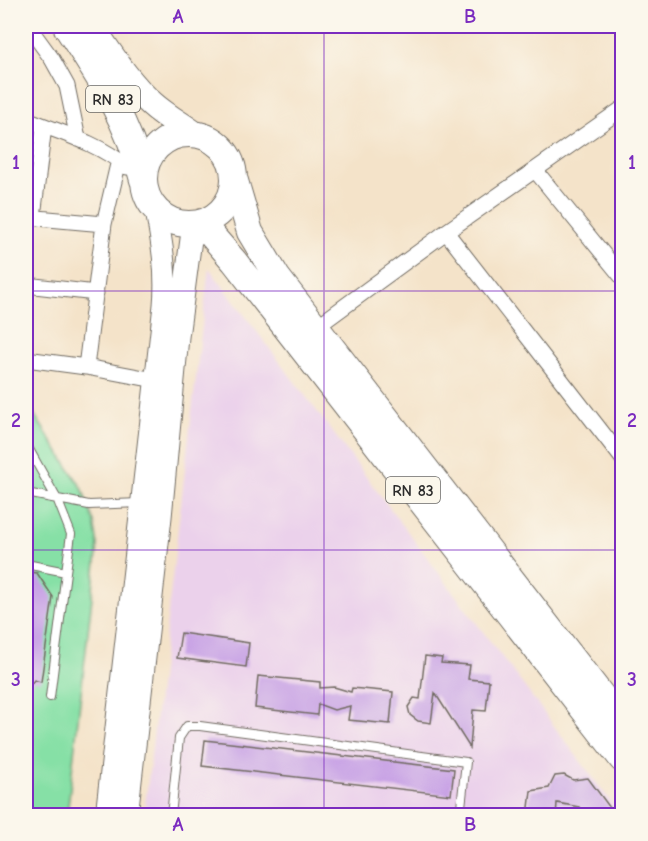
<svg xmlns="http://www.w3.org/2000/svg" width="648" height="841" font-family="'Comic Neue',sans-serif">
  <style>
    .built { fill: #ebd1eb }
    .green { fill: #86e0a6; stroke: #588668; stroke-width: 1.5 }
    .building { fill: #c7a1e5 }
    .lines { fill: none; stroke-linecap: round; stroke-linejoin: round }
    .service-casing { stroke: #716b62; stroke-width: 10 }
    .minor-casing { stroke: #716b62; stroke-width: 17 }
    .secondary-casing { stroke: #716b62; stroke-width: 23 }
    .trunk-casing { stroke: #716b62; stroke-width: 28 }
    .service { stroke: #fff; stroke-width: 8 }
    .minor { stroke: #fff; stroke-width: 15 }
    .secondary { stroke: #fff; stroke-width: 21 }
    .trunk { stroke: #fff; stroke-width: 26 }
    .grid { fill: none; stroke: #7b2cbf; stroke-width: 1.5; stroke-opacity: 0.55 }
    .labels { text-anchor: middle; stroke-width: 4.5; stroke-linejoin: round; paint-order: stroke }
    .shield { fill: #fbf7ec; stroke: #696865; stroke-width: 1.5 }
    .shield-label { font-size: 16px; font-weight: bold; fill: #2b2b2b }
    .neatline { fill: none; stroke: #7b2cbf; stroke-width: 2 }
    .grid-label { font-size: 20px; text-anchor: middle; font-weight: bold; fill: #7b2cbf }
  </style>
  <rect width="100%" height="100%" fill="#fbf7ec"/>
  <filter id="ink" filterUnits="userSpaceOnUse"><feTurbulence type="fractalNoise" baseFrequency=".0167" numOctaves="2"/><feDisplacementMap in="SourceGraphic" scale="12" xChannelSelector="R" yChannelSelector="G"/><feConvolveMatrix kernelMatrix="1 2 1 2 8 2 1 2 1" color-interpolation-filters="sRGB"/></filter>
  <filter id="wash" filterUnits="userSpaceOnUse"><feTurbulence type="fractalNoise" baseFrequency=".008" numOctaves="4" result="noise"/><feDisplacementMap in="SourceGraphic" scale="24" xChannelSelector="R" yChannelSelector="G"/><feGaussianBlur stdDeviation="1.35" result="paint"/><feColorMatrix in="noise" values="0 0 0 0 0 0 0 0 0 0 0 0 0 0 0 0 0 1.4 0 .05"/><feComposite in="paint" operator="in"/></filter>
  <g filter="url(#wash)">
    <rect width="100%" height="100%" fill="#f4e3c9"/>
    <path class="built" d="M 209,268 L 621,815 L 144,815 Z"/>
    <path class="green" d="M 26,402 L 82,488 L 94,522 L 98,545 L 67,815 L 26,815 Z"/>
    <g id="blocks">
      <path class="building" d="M 26,572 L 37,573 L 53,597 L 41,682 L 34,680 L 26,690 Z
        M 181,633 L 249,643 L 246,667 L 177,658 Z
        M 425,656 L 442,658 L 441,663 L 470,665 L 468,679 L 489,681 L 486,711 L 473,710 L 470,748 L 435,693 L 431,723 L 418,721 L 410,715 L 408,707 L 414,698 L 420,699 Z
        M 258,676 L 320,682 L 320,688 L 334,687 L 351,692 L 352,688 L 393,692 L 390,724 L 348,720 L 350,706 L 334,710 L 318,704 L 317,715 L 255,708 Z
        M 205,740 L 454,769 L 451,795 L 202,766 Z
        M 564,775 L 573,780 L 588,778 L 616,816 L 585,816 L 579,807 L 557,803 L 556,816 L 528,816 L 531,791 L 549,788 L 555,776 Z"/>
    </g>
  </g>
  <g filter="url(#ink)">
    <use href="#blocks" fill-opacity="0" stroke="#716b62" stroke-width="1.5"/>
    <g class="lines">
      <defs>
        <path id="service" d="M 26,444 L 58,501 L 71,534 L 66,572 L 26,564
          M 26,493 L 89,505 L 140,503
          M 50,697 L 66,572
          M 171,816 L 179,738 L 187,726 L 200,726 L 466,762 L 460,816"/>
        <path id="minor" d="M 28,26 L 52,59 L 67,86 L 78,139
          M 26,119 C 59,132 99,143 127,167
          M 535,170 L 622,277
          M 26,217 L 104,224
          M 33,217 L 44,126
          M 446,232 L 622,458
          M 26,285 L 96,293
          M 315,328 L 446,232 L 622,109
          M 26,359 L 86,367 L 155,380
          M 86,367 L 104,224 L 119,160"/>
        <path id="secondary" d="M 106,816 L 164,305 C 167,272 162,243 156,211
          M 127,816 L 161,517 L 178,337 L 193,224"/>
        <path id="trunk" d="M 66,26 C 98,75 129,122 143,180
          M 91,26 C 109,52 127,82 152,104 C 164,115 180,124 194,134
          M144 179a45 45 0 1 1 90 0a45 45 0 1 1-90 0Z
          M 235,181 L 250,232 L 277,277 L 622,722
          M 201,223 L 234,261 L 622,759"/>
      </defs>
      <use href="#service" class="service-casing"/>
      <use href="#minor" class="minor-casing"/>
      <use href="#secondary" class="secondary-casing"/>
      <use href="#trunk" class="trunk-casing"/>
      <use href="#service" class="service"/>
      <use href="#minor" class="minor"/>
      <use href="#secondary" class="secondary"/>
      <use href="#trunk" class="trunk"/>
    </g>
  </g>
  <path class="grid" d="M 324,26 L 324,816M 26,291 L 622,291M 26,550 L 622,550"/>
  <g class="labels">
    <g class="shield">
      <rect x="86" y="86" width="54" height="26" rx="4.5"/>
      <rect x="386" y="477" width="54" height="26" rx="4.5"/>
    </g>
    <g class="shield-label">
      <text x="113" y="105">RN 83</text>
      <text x="413" y="496">RN 83</text>
    </g>
  </g>
  <rect width="648" height="841" fill="none" stroke="#fbf7ec" stroke-width="66"/>
  <rect x="33" y="33" width="582" height="775" class="neatline"/>
  <g class="grid-label">
    <text x="178" y="23">A</text>
    <text x="470" y="23">B</text>
    <text x="16" y="169">1</text>
    <text x="632" y="169">1</text>
    <text x="16" y="427">2</text>
    <text x="632" y="427">2</text>
    <text x="16" y="686">3</text>
    <text x="632" y="686">3</text>
    <text x="178" y="831">A</text>
    <text x="470" y="831">B</text>
  </g>
</svg>
